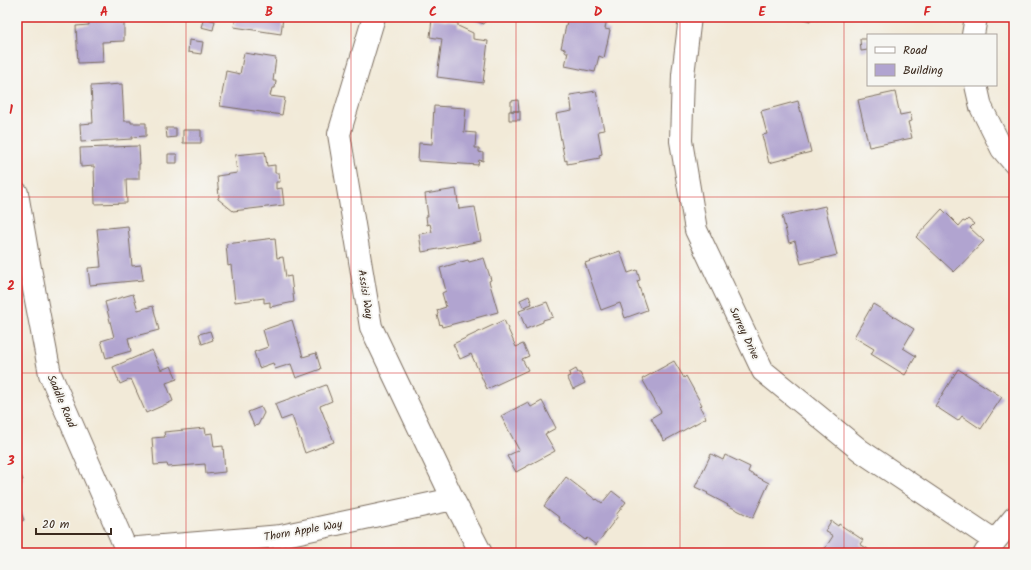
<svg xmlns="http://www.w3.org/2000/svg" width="1031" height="570" font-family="Kalam,sans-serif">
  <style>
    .building { fill: #b1a4d0 }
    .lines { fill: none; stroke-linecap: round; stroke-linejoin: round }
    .street-casing { stroke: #7b6d5f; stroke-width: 24 }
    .street { stroke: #fff; stroke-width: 22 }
    .grid { fill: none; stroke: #d62828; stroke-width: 1; stroke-opacity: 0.55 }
    .labels { text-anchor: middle; stroke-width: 4; stroke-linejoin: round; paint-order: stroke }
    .street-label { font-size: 11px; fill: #3b2a1e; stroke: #f6f6f2 }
    .neatline { fill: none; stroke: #d62828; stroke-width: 1.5 }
    .grid-label { font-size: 13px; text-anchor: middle; font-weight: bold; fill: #d62828 }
  </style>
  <rect width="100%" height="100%" fill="#f6f6f2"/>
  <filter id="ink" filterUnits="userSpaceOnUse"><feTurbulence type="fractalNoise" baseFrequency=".025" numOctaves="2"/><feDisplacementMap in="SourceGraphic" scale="8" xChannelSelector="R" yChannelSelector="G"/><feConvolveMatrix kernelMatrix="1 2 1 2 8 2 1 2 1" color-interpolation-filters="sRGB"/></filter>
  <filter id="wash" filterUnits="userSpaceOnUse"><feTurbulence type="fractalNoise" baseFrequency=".012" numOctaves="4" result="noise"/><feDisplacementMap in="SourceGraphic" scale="16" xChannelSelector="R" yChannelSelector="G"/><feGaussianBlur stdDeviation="0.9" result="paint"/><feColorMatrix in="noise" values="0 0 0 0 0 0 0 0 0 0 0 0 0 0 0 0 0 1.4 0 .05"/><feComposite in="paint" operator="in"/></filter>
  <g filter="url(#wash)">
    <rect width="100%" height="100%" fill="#f2ead8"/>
    <g id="blocks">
      <path class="building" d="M 88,17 L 125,17 L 125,19 L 120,19 L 120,23 L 124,23 L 124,41 L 102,42 L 103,62 L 78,63 L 76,26 L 89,25 Z
        M 236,17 L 283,17 L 281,34 L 234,27 Z
        M 465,17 L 487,17 L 484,24 Z
        M 568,17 L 607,17 L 605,29 L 610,30 L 604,58 L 599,56 L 595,72 L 565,66 L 568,52 L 565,52 L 565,49 L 561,48 Z
        M 797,17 L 811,17 L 810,21 Z
        M 204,18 L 215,21 L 213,30 L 201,27 Z
        M 432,19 L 458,23 L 458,26 L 473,33 L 473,39 L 488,41 L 483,83 L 437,77 L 442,39 L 430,37 Z
        M 860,39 L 868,39 L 868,50 L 861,51 Z
        M 189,40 L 203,42 L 201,54 L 188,52 Z
        M 244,53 L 276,58 L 273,81 L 276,81 L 275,88 L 272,88 L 270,96 L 285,98 L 282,115 L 220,106 L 226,71 L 240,74 Z
        M 122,84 L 124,121 L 131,121 L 131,123 L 146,123 L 146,136 L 132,137 L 132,139 L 81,142 L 80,124 L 93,123 L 91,86 Z
        M 596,91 L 604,130 L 598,131 L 602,154 L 599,155 L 600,158 L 567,164 L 567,160 L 565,161 L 556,114 L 572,111 L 570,95 Z
        M 895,92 L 900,115 L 910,113 L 912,121 L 908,122 L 912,138 L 869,147 L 858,100 Z
        M 518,100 L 519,111 L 511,111 L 511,101 Z
        M 798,101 L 811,152 L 769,163 L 762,135 L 767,134 L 761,111 Z
        M 434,106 L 466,108 L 464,132 L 476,133 L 475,148 L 479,148 L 479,152 L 483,153 L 483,161 L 479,160 L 478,165 L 418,161 L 419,143 L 432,144 Z
        M 509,111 L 520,111 L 520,120 L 509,120 Z
        M 166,128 L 176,128 L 176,137 L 167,138 Z
        M 183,130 L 201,130 L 201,143 L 183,143 Z
        M 139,146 L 140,164 L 139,164 L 139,179 L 126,179 L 127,203 L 95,204 L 94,166 L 81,167 L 80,148 Z
        M 265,152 L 267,166 L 275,165 L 275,173 L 279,173 L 280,182 L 276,182 L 276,189 L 282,188 L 284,205 L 233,211 L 218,199 L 218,198 L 219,197 L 217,176 L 237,173 L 235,155 Z
        M 168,154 L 177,154 L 177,163 L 168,163 Z
        M 456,189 L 459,209 L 475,207 L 481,241 L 422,252 L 419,234 L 432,232 L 430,224 L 427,225 L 426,216 L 428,216 L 425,194 Z
        M 825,206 L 837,255 L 801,264 L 795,241 L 789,243 L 782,216 Z
        M 942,209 L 959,226 L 963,221 L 965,222 L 968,219 L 974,224 L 970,228 L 984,241 L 954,272 L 916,237 Z
        M 128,226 L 132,266 L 141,265 L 143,280 L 90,285 L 88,268 L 101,267 L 97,229 Z
        M 275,238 L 277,258 L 283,257 L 286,277 L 291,276 L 294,302 L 270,307 L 270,302 L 264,303 L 264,298 L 235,302 L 231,265 L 228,266 L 226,244 Z
        M 620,251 L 628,273 L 637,270 L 640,280 L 637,281 L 647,310 L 625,318 L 620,303 L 601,310 L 585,263 Z
        M 484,258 L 491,280 L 489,281 L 498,312 L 442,327 L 441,324 L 440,325 L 437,315 L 438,314 L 437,310 L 446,307 L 442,293 L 446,291 L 440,268 L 468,260 L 469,262 Z
        M 133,294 L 138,310 L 153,306 L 159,330 L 128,338 L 131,351 L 106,358 L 101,341 L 114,337 L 105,302 Z
        M 529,296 L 532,304 L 523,307 L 520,300 Z
        M 547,302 L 553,317 L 543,320 L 543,322 L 526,329 L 519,311 L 536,305 L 536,306 Z
        M 873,304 L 914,329 L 903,348 L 916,356 L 905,375 L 871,354 L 874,349 L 854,337 Z
        M 292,320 L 303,357 L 316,353 L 321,369 L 296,378 L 291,364 L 275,369 L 273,363 L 259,368 L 254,352 L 268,347 L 263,330 Z
        M 504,320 L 516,347 L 523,344 L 529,356 L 522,359 L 528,370 L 487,389 L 471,354 L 460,359 L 453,344 Z
        M 210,331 L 213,340 L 202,344 L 199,334 Z
        M 152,350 L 161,370 L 171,366 L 177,379 L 166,383 L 173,401 L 146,413 L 131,379 L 120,384 L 113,367 Z
        M 674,361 L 684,378 L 686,376 L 702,405 L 700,407 L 706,418 L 664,441 L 651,418 L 661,412 L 642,379 Z
        M 576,369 L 578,373 L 580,373 L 585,383 L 573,389 L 567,377 L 570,376 L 569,373 Z
        M 958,369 L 1002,397 L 981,429 L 962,416 L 958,421 L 935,406 Z
        M 326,385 L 332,401 L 320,406 L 334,442 L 305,453 L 292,416 L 281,420 L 275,404 Z
        M 542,401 L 556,428 L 545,434 L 555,451 L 516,472 L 507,456 L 519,450 L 501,416 L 528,402 L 531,407 Z
        M 261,407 L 264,413 L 258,425 L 254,426 L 248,412 Z
        M 205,428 L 206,434 L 212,433 L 214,447 L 223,446 L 225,472 L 206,474 L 205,464 L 168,467 L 167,464 L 154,465 L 152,438 L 165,437 L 164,432 Z
        M 711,454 L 723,460 L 725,455 L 750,467 L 748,472 L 769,483 L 753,518 L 727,505 L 728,505 L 707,494 L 708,493 L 695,487 Z
        M 17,465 L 23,480 L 17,482 Z
        M 566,477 L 596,500 L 597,499 L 602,503 L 612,491 L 626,502 L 616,515 L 618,516 L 596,545 L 587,538 L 585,540 L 559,520 L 560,518 L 544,506 Z
        M 17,502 L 24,520 L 17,523 Z
        M 831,521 L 838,526 L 839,524 L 863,540 L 860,544 L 874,553 L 822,553 L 833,536 L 825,531 Z
        M 31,550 L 31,553 L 17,553 L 17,552 Z"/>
    </g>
  </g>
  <g filter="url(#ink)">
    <use href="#blocks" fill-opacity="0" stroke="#7b6d5f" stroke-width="1"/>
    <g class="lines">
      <defs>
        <path id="street" d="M 374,17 L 339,134 L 371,327 L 453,499 L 481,553
          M 690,17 L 683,75 L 681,141 L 696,230 L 763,371 L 861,451 L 995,541
          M 973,35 L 976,17
          M 976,85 L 981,107 L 1002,149 L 1014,163
          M 17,193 L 29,263 L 50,374 L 126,549 L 126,553
          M 126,549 L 281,536 L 453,499
          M 985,553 L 1014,518"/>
      </defs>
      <use href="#street" class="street-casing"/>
      <use href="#street" class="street"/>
    </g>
  </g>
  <path class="grid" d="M 186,17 L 186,553M 351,17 L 351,553M 516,17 L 516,553M 680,17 L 680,553M 844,17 L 844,553M 17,197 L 1014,197M 17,373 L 1014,373"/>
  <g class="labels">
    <g class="street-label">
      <text transform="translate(366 294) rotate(81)" y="4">Assisi Way</text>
      <text transform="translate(745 333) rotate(65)" y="4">Surrey Drive</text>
      <text transform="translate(62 401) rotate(67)" y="4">Saddle Road</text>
      <text transform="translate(303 530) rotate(-10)" y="4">Thorn Apple Way</text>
    </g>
  </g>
  <rect width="1031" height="570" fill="none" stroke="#f6f6f2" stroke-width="44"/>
  <rect x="867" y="34" width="130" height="52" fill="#f6f6f2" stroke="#aba49d"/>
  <rect x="875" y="47" width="20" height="6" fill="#ffffff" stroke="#aba49d"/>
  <text x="903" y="54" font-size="12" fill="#3b2a1e">Road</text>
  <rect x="875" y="64" width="20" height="12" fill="#b1a4d0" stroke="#aba49d"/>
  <text x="903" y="74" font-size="12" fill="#3b2a1e">Building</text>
  <path d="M36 528v6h75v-6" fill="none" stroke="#3b2a1e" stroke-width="2"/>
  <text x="42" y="528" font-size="12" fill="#3b2a1e" stroke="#f6f6f2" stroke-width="3" paint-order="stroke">20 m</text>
  <rect x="22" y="22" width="987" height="526" class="neatline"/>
  <g class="grid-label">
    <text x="104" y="16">A</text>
    <text x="269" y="16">B</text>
    <text x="433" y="16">C</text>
    <text x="598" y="16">D</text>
    <text x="762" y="16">E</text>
    <text x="927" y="16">F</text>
    <text x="11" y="114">1</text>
    <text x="11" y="290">2</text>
    <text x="11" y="465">3</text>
  </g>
</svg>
